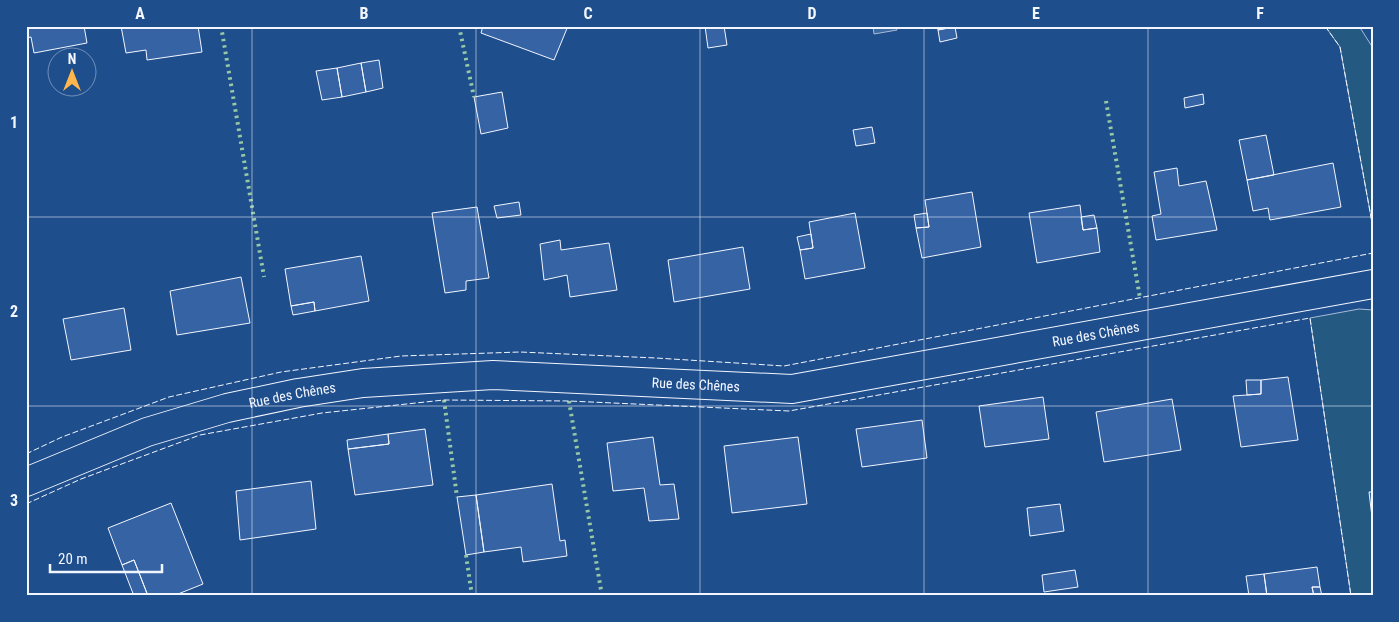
<svg xmlns="http://www.w3.org/2000/svg" width="1399" height="622" font-family="'Roboto Condensed',sans-serif">
  <style>
    .green { fill: #245a82; stroke: #a8bbd7 }
    .water { fill: #3b69a3; stroke: #a8bbd7 }
    .building { fill: #3563a3; stroke: #f2f6ff }
    .lines { fill: none; stroke-linecap: round; stroke-linejoin: round }
    .minor-casing { stroke: #f2f6ff; stroke-width: 30 }
    .minor { stroke: #1f4e8c; stroke-width: 28 }
    .hedge { stroke: #97c8a6; stroke-width: 4; stroke-dasharray: 2.5 4; stroke-linecap: butt }
    .fence { stroke: #f2f6ff; stroke-width: 1; stroke-dasharray: 6 2.5; stroke-linecap: butt }
    .grid { fill: none; stroke: #f2f6ff; stroke-width: 1; stroke-opacity: 0.55 }
    .labels { text-anchor: middle; stroke-width: 4; stroke-linejoin: round; paint-order: stroke }
    .street-label { font-size: 14px; fill: #f2f6ff; stroke: #1f4e8c }
    .neatline { fill: none; stroke: #f2f6ff; stroke-width: 2 }
    .grid-label { font-size: 16px; text-anchor: middle; font-weight: bold; fill: #f2f6ff }
  </style>
  <rect width="100%" height="100%" fill="#1f4e8c"/>
  <path class="green" d="M 1325,26 L 1359,26 L 1373,48 L 1373,228 L 1340,47 Z
    M 1359,309 L 1373,310 L 1373,596 L 1351,596 L 1310,318 Z"/>
  <path class="water" d="M 873,26 L 896,26 L 897,30 L 874,34 Z"/>
  <path class="building" d="M 26,26 L 84,26 L 87,43 L 34,53 L 31,37 L 26,38 Z
    M 121,26 L 198,26 L 202,52 L 147,60 L 146,50 L 126,53 Z
    M 483,26 L 568,26 L 554,60 L 481,33 Z
    M 705,26 L 724,26 L 727,45 L 708,48 Z
    M 937,26 L 956,26 L 938,30 Z
    M 955,27 L 957,38 L 940,42 L 938,30 Z
    M 379,60 L 383,88 L 366,92 L 361,63 Z
    M 361,63 L 366,92 L 342,97 L 337,68 Z
    M 337,68 L 342,97 L 322,100 L 316,71 Z
    M 502,92 L 508,128 L 481,134 L 474,97 Z
    M 1203,94 L 1204,104 L 1185,108 L 1184,98 Z
    M 872,127 L 875,143 L 856,146 L 853,130 Z
    M 1266,135 L 1274,175 L 1247,180 L 1239,140 Z
    M 1333,163 L 1341,207 L 1270,220 L 1268,208 L 1253,211 L 1247,180 Z
    M 1177,168 L 1179,186 L 1206,181 L 1217,230 L 1156,240 L 1152,216 L 1161,214 L 1154,172 Z
    M 972,192 L 981,247 L 922,258 L 916,228 L 929,227 L 925,200 Z
    M 519,202 L 521,215 L 497,218 L 494,206 Z
    M 1080,205 L 1083,230 L 1097,228 L 1100,252 L 1037,263 L 1029,213 Z
    M 477,207 L 489,278 L 466,281 L 466,290 L 445,293 L 432,213 Z
    M 855,213 L 865,268 L 805,279 L 800,250 L 813,248 L 809,222 Z
    M 927,213 L 929,227 L 916,228 L 914,215 Z
    M 1094,215 L 1097,228 L 1083,230 L 1081,217 Z
    M 811,234 L 813,248 L 800,250 L 797,237 Z
    M 560,240 L 561,250 L 609,243 L 617,290 L 570,297 L 567,275 L 544,280 L 540,244 Z
    M 743,247 L 750,289 L 674,302 L 668,260 Z
    M 361,256 L 369,301 L 315,311 L 314,302 L 291,306 L 285,269 Z
    M 241,277 L 250,323 L 177,335 L 170,291 Z
    M 314,302 L 315,311 L 293,315 L 291,306 Z
    M 124,308 L 131,350 L 71,360 L 63,319 Z
    M 1288,377 L 1298,440 L 1241,447 L 1233,396 L 1261,394 L 1261,380 Z
    M 1246,380 L 1261,380 L 1261,394 L 1247,395 Z
    M 1043,397 L 1049,439 L 985,447 L 979,406 Z
    M 1172,399 L 1181,450 L 1104,462 L 1096,412 Z
    M 922,420 L 927,458 L 862,467 L 856,429 Z
    M 425,429 L 433,485 L 355,495 L 348,449 L 389,444 L 388,434 Z
    M 388,434 L 389,444 L 348,449 L 347,440 Z
    M 653,437 L 660,485 L 674,484 L 679,519 L 649,521 L 644,488 L 613,491 L 607,443 Z
    M 798,437 L 807,504 L 732,513 L 724,446 Z
    M 311,481 L 316,529 L 240,540 L 236,491 Z
    M 552,484 L 560,541 L 565,540 L 567,556 L 523,562 L 521,547 L 484,552 L 476,495 Z
    M 1369,492 L 1373,492 L 1373,517 L 1372,517 Z
    M 476,495 L 484,552 L 466,555 L 457,497 Z
    M 171,503 L 203,584 L 173,596 L 148,596 L 134,560 L 122,565 L 108,528 Z
    M 1060,504 L 1064,531 L 1030,536 L 1027,508 Z
    M 134,560 L 148,596 L 134,596 L 122,565 Z
    M 1317,567 L 1320,587 L 1312,587 L 1314,596 L 1267,596 L 1264,574 Z
    M 1075,570 L 1078,587 L 1044,592 L 1042,575 Z
    M 1264,574 L 1267,596 L 1249,596 L 1246,576 Z
    M 1312,587 L 1320,587 L 1322,596 L 1314,596 Z"/>
  <g class="lines">
    <defs>
      <g id="minor">
        <path id="s1" d="M 26,482 L 147,432 L 227,408 L 298,393 L 363,383 L 493,375 L 792,389 L 1373,284"/>
      </g>
    </defs>
    <use href="#minor" class="minor-casing"/>
    <use href="#minor" class="minor"/>
    <path class="hedge" d="M 221,26 L 264,277
      M 459,26 L 474,97
      M 1106,101 L 1140,298
      M 444,400 L 457,497
      M 569,401 L 602,596
      M 466,555 L 472,596"/>
    <path class="fence" d="M 1325,26 L 1340,47 L 1373,228
      M 26,454 L 62,437 L 169,397 L 281,372 L 401,356 L 520,352 L 656,358 L 784,366 L 1373,253
      M 26,504 L 81,479 L 200,435 L 322,413 L 444,400 L 569,401 L 789,411 L 1310,318 L 1351,596"/>
  </g>
  <path class="grid" d="M 252,26 L 252,596M 476,26 L 476,596M 700,26 L 700,596M 924,26 L 924,596M 1148,26 L 1148,596M 26,217 L 1373,217M 26,406 L 1373,406"/>
  <g class="labels">
    <g class="street-label">
      <text dy="5" stroke="none"><textPath href="#s1" startOffset="1091">Rue des Chênes</textPath></text>
      <text dy="5" stroke="none"><textPath href="#s1" startOffset="686">Rue des Chênes</textPath></text>
      <text dy="5" stroke="none"><textPath href="#s1" startOffset="281">Rue des Chênes</textPath></text>
    </g>
  </g>
  <rect width="1399" height="622" fill="none" stroke="#1f4e8c" stroke-width="55"/>
  <g transform="translate(72 72)"><circle r="24" fill="#1f4e8c" stroke="#7391ba"/>
  <path d="M0-4L9 19L0 12L-9 19Z" fill="#ffb74d"/>
  <text y="-8" font-size="14" font-weight="bold" text-anchor="middle" fill="#f2f6ff">N</text>
  </g>
  <path d="M50 564v8h112v-8" fill="none" stroke="#f2f6ff" stroke-width="2.5"/>
  <text x="58" y="564" font-size="15" fill="#f2f6ff" stroke="#1f4e8c" stroke-width="4" paint-order="stroke">20 m</text>
  <rect x="28" y="28" width="1344" height="566" class="neatline"/>
  <g class="grid-label">
    <text x="140" y="19">A</text>
    <text x="364" y="19">B</text>
    <text x="588" y="19">C</text>
    <text x="812" y="19">D</text>
    <text x="1036" y="19">E</text>
    <text x="1260" y="19">F</text>
    <text x="14" y="128">1</text>
    <text x="14" y="317">2</text>
    <text x="14" y="506">3</text>
  </g>
</svg>
